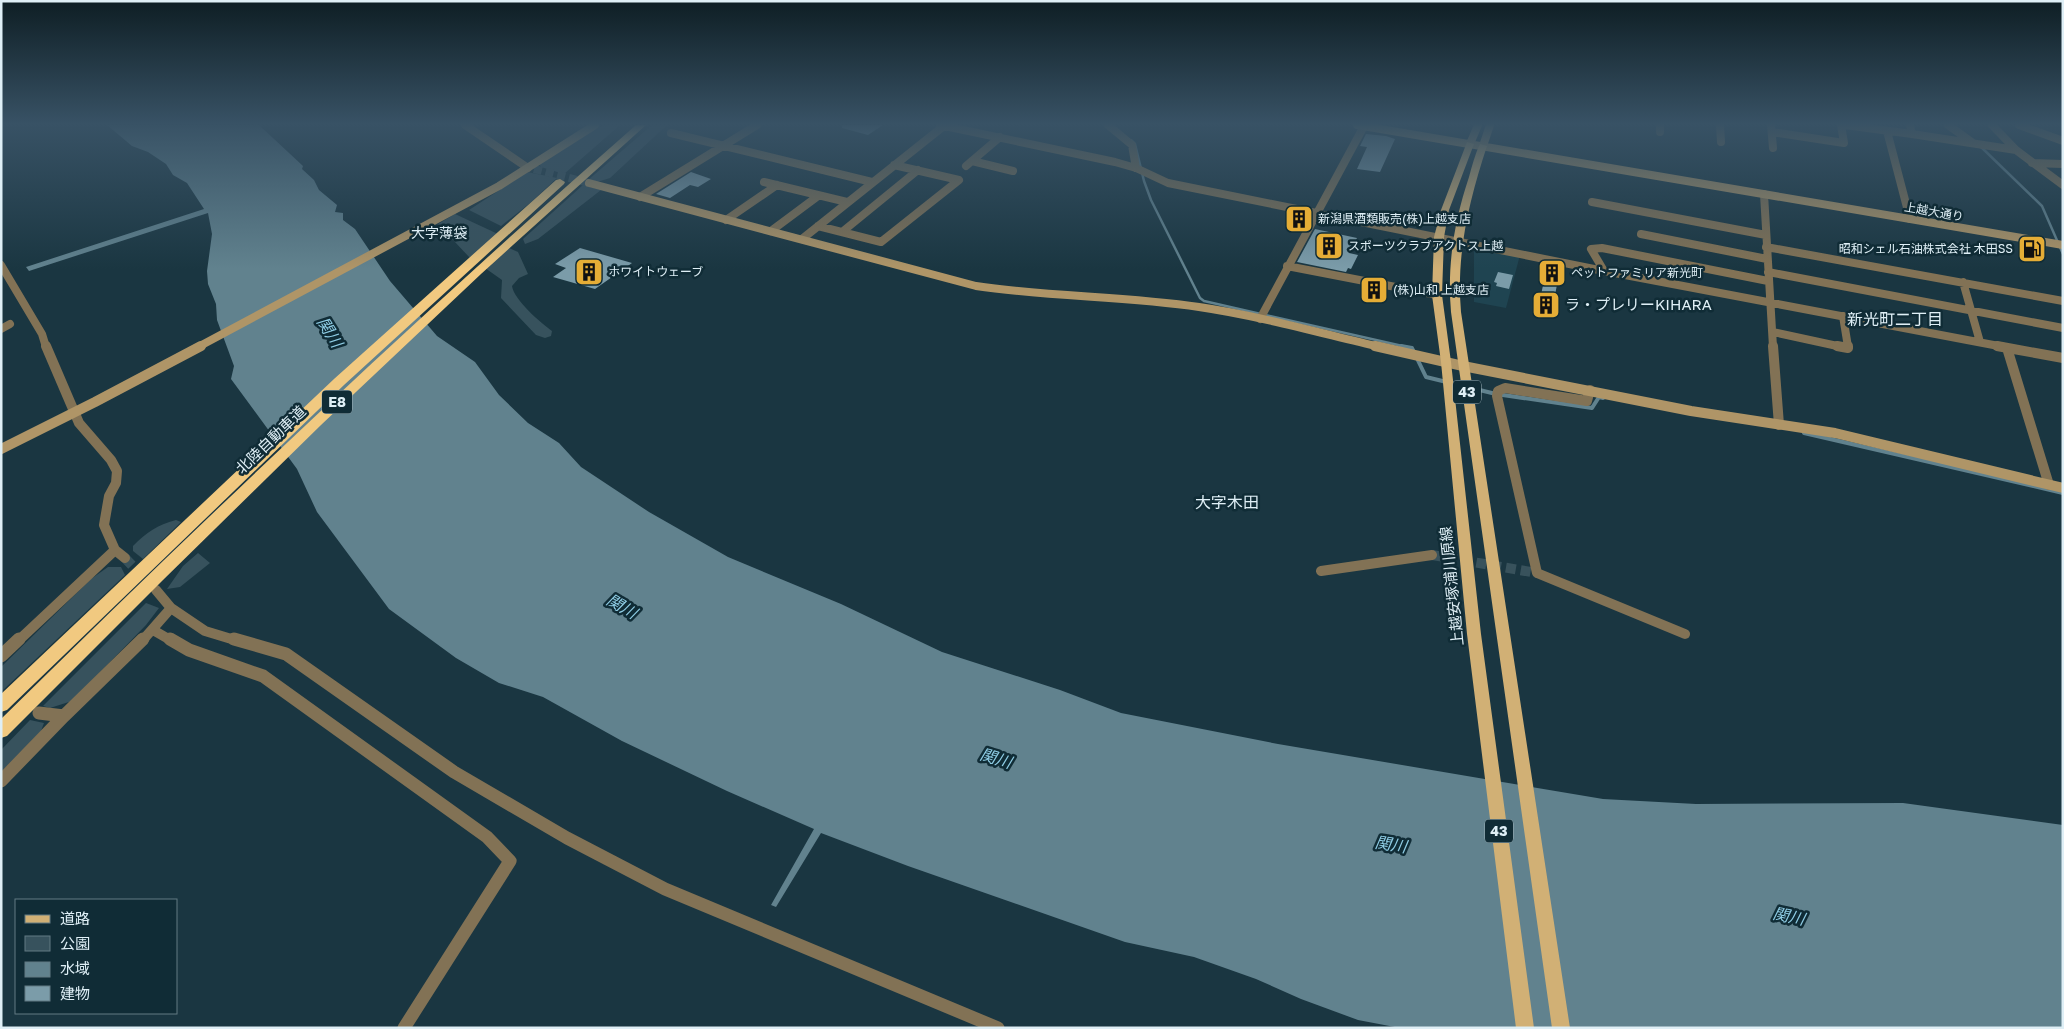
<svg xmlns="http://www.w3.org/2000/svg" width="2064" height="1029" font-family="'Golos Text','Noto Sans JP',sans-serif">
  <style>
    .built { fill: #1f4451 }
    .green { fill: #37525d }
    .water { fill: #61828e }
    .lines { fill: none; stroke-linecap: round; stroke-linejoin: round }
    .stream-far1 { stroke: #61828e; stroke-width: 2.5 }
    .stream { stroke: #61828e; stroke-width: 4 }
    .building { fill: #7b9ca9 }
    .street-tunnel { stroke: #38525c; stroke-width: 10; stroke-dasharray: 10 5; stroke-linecap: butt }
    .secondary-tunnel { stroke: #38525c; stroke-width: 8; stroke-dasharray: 8 4; stroke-linecap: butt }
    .street-far2 { stroke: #827255; stroke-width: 8 }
    .street-far1 { stroke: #827255; stroke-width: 10 }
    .street { stroke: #827255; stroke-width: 13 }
    .secondary-far1 { stroke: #af9567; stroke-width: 8 }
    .secondary { stroke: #af9567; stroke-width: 10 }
    .primary { fill: #d1b075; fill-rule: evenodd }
    .highway { fill: #f1c980; fill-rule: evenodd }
    .labels { text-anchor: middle; stroke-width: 5; stroke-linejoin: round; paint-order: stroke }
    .far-street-label { font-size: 12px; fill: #dfeff6; stroke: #102c36 }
    .far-poi-label { font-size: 12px; fill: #dfeff6; stroke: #102c36; text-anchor: start }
    .far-neighbourhood-label { font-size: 14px; fill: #dfeff6; stroke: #102c36 }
    .shield { fill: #102c36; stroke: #a1b4bc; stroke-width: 1 }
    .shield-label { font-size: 14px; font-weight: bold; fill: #dfeff6 }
    .poi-label { font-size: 15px; fill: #dfeff6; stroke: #102c36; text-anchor: start }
    .street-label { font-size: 15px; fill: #dfeff6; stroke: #102c36 }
    .neighbourhood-label { font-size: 16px; fill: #dfeff6; stroke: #102c36 }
    .water-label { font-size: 16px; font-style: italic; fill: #8fcde5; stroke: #102c36 }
  </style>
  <rect width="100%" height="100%" fill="#1a3641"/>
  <path class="built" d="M 1474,246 L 1520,255 L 1506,308 L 1474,302 Z"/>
  <path class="green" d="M 603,125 L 620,125 L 564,174 L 541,167 L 539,164 Z
    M 652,125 L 667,125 L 610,178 L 597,182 L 588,180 Z
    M 527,172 L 557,178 L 530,203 L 501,226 L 469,210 Z
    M 583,185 L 601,190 L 538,239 L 525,244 L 523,239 Z
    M 455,214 L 498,234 L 470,258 L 438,224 Z
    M 509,248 L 518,252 L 528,274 L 519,278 L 512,286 C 514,300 541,323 552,331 L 551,336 L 545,338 L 536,335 L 501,298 L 502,280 L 485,268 Z
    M 176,520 L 181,522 L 143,559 L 133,551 L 133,546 C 147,532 157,525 176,520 Z
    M 198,553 L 210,563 L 180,587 L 167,589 L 183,566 Z
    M 108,567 L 121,567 L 125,575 L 1,692 L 1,667 L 91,579 Z
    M 146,603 L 159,608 L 146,625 L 72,701 L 50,708 L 43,706 Z
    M 30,720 L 44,723 L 41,731 L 1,772 L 1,750 Z"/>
  <path class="water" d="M 107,125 L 259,125 L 303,166 L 302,169 L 314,180 L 319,190 L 337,205 L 335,212 L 343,213 L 343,220 L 355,229 L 390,281 L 437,336 L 475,362 L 499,395 L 528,423 L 559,443 L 581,467 L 649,512 L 728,557 L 841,604 L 942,652 L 1060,690 L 1121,713 L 1278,744 L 1603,799 L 1696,804 L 1903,803 L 2063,825 L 2063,1028 L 1400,1028 L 1358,1020 L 1301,999 L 1256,979 L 1194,957 L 1125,942 L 908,866 L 821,833 L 776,907 L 771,905 L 814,829 L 727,791 L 622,741 L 543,697 L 499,683 L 456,658 L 389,609 L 317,512 L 297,469 L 231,379 L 234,366 L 217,320 L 216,304 L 208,284 L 207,271 L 212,234 L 208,213 L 29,271 L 26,267 L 204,209 L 187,183 L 173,175 L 166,164 L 148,152 L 132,146 Z"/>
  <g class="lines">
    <path class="stream-far1" d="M 1131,140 L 1135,144 L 1144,181 L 1151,200 L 1200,298 L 1204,301 L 1407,347
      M 1979,145 L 2042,206 L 2063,254"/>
    <path class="stream" d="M 1401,346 L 1412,348 L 1426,377 L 1496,394 L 1592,408 L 1599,397 L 1603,398
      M 1804,433 L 2063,493"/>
  </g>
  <path class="building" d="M 842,125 L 883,125 L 868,135 L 842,128 Z
    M 1366,134 L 1386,136 L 1395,139 L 1380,172 L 1357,169 L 1367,147 L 1360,146 Z
    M 691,172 L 711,179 L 698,187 L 690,185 L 670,198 L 656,194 Z
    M 1315,229 L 1357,238 L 1349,253 L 1358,255 L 1351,269 L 1348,268 L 1346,272 L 1297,262 Z
    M 580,248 L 632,263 L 595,289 L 553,277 L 566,268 L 555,264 Z
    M 1547,267 L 1560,269 L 1551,316 L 1537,313 Z
    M 1498,272 L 1513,275 L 1509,289 L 1496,286 L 1497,283 L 1494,282 Z"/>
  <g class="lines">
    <path class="street-tunnel" d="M 1432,555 L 1537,573
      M 125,558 L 143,577"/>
    <path class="secondary-tunnel" d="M 534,169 L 589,183"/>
    <path class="street-far2" d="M 465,125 L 528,168
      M 940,125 L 1115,162 L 1136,168 L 1168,183 L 1604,271 L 2004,347
      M 1108,125 L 1132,145 L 1136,168
      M 1660,125 L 1660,132
      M 1720,125 L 1721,142
      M 1771,125 L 1773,148
      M 1845,125 L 1912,134 L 1910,125
      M 1948,125 L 1973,143
      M 1992,125 L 2016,150 L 2063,185
      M 2019,125 L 2063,141
      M 1887,131 L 1910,219
      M 1772,132 L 1844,143 L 1841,125
      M 671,133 L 872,182
      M 1912,134 L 2016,150
      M 972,161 L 1013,171
      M 2032,163 L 2063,164
      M 966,166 L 1000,137
      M 764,182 L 847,202
      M 1764,194 L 1773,347
      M 640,197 L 757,125
      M 1592,202 L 1766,235
      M 726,220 L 777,185
      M 818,226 L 881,242 L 959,180 L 894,165
      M 771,231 L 818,196
      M 842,232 L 918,170
      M 1641,234 L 1767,259
      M 802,239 L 945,125
      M 1766,247 L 2063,301
      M 1,265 L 42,334 L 46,347
      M 1287,266 L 1437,295
      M 1604,271 L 1591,249 L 1602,248 L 1768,281
      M 1768,272 L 2063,328
      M 1963,282 L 1980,342
      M 1843,316 L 1848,347
      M 1260,319 L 1364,126
      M 1,329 L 10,324
      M 1773,332 L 1842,347"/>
    <path class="street-far1" d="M 46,346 L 79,423 L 111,460 L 117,471 L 116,483 L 109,496 L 104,525 L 115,550 L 125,558
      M 1773,346 L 1779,425
      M 1837,346 L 1848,348 L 1848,346
      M 1997,346 L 2063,358
      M 2007,348 L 2049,485
      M 1590,390 L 1587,401 L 1505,388 L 1498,391 L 1497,396 L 1537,573 L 1685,634
      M 1321,571 L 1432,555
      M 156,590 L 171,608 L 205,631 L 238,641
      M 153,630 L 172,641
      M 18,641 L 115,550
      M 142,641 L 171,608"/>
    <path class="street" d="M 170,639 L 189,650 L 263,676 L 487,837 L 510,861 L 404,1028
      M 234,639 L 286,654 L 454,772 L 567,838 L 665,889 L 998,1028
      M 1,656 L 19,639
      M 39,713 L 64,716
      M 1,781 L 64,716 L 143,639"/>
    <path class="secondary-far1" d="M 1357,125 L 2063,245
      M 1470,144 L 1478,125
      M 1483,146 L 1490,125
      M 589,183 L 976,286 C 1050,297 1125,296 1199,307 C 1260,316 1320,333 1380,347
      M 198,347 L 499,186 L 595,125"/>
    <path class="secondary" d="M 1375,346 L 1463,366 L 1691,411 L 1835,433 L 2063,488
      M 1,449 L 95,402 L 201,346"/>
    <path class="primary" d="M 1467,142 L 1474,144 L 1449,210 L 1444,237 L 1442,295 L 1451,362 L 1481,634 L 1534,1028 L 1516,1028 L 1467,634 L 1441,362 L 1432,295 L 1434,237 L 1441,210 Z
      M 1480,144 L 1487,146 C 1469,201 1456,253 1461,312 L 1570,1028 L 1552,1028 L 1451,312 C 1447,265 1454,222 1469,177 C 1472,166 1475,154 1480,144 Z"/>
    <path class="highway" d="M 636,125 L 646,125 L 481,274 L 321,425 L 163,580 L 7,736 L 1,738 L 1,719 C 208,515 418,316 636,125 Z
      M 560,179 L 565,182 L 564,184 L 344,385 L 7,710 L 1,712 L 1,694 L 334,379 L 556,180 Z"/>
  </g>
  <linearGradient id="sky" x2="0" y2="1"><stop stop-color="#0e1e24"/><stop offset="0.46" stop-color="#385265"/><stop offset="1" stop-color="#385265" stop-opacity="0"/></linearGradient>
  <rect width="2064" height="269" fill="url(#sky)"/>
  <defs>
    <symbol id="building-square" viewBox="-11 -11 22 22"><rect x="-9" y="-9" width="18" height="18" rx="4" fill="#e5ad36" stroke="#102c36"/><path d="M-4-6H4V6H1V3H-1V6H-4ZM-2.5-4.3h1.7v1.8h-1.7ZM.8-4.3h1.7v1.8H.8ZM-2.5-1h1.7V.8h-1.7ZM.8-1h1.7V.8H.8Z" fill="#111"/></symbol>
    <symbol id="fuel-square" viewBox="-11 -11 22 22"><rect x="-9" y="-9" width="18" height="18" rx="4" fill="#e5ad36" stroke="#102c36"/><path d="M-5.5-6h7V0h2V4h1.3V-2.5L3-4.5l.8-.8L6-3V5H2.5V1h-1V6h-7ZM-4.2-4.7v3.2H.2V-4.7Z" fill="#111"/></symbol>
  </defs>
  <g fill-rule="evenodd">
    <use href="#building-square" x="1283" y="203" width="32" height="32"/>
    <use href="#building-square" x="1313" y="230" width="32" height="32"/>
    <use href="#fuel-square" x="2016" y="233" width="32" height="32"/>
    <use href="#building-square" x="573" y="256" width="32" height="32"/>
    <use href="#building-square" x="1536" y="257" width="32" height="32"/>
    <use href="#building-square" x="1358" y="274" width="32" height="32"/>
    <use href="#building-square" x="1530" y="289" width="32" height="32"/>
  </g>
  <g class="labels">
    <g class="far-street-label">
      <text transform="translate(1934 212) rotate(10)" y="4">上越大通り</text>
    </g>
    <g class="far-poi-label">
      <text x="1318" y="223">新潟県酒類販売(株)上越支店</text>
      <text x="1348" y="250">スポーツクラブアクトス上越</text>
      <text x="2013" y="253" text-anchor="end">昭和シェル石油株式会社 木田SS</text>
      <text x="608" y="276">ホワイトウェーブ</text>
      <text x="1571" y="277">ペットファミリア新光町</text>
      <text x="1393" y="294">(株)山和 上越支店</text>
    </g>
    <g class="far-neighbourhood-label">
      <text x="439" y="238">大字薄袋</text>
    </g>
    <g class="shield">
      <rect x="1453" y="380.5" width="28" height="23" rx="4"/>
      <rect x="322" y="390.5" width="30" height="23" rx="4"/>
      <rect x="1485" y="819.5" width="28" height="23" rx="4"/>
    </g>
    <g class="shield-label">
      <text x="1467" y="397">43</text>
      <text x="337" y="407">E8</text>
      <text x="1499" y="836">43</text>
    </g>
    <g class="poi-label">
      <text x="1565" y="310">ラ・プレリーKIHARA</text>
    </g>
    <g class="street-label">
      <text transform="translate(271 440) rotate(-44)" y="5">北陸自動車道</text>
      <text transform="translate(1452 586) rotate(-96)" y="5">上越安塚浦川原線</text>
    </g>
    <g class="neighbourhood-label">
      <text x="1895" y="325">新光町二丁目</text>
      <text x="1227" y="508">大字木田</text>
    </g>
    <g class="water-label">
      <text transform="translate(330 332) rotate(58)" y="6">関川</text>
      <text transform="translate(622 606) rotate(30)" y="6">関川</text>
      <text transform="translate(996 758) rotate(17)" y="6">関川</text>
      <text transform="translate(1391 844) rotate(9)" y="6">関川</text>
      <text transform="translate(1789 916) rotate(12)" y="6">関川</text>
    </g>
  </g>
  <rect width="2064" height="1029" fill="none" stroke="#dfeff6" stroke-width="5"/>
  <rect x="15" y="899" width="162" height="115" fill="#102c36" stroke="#637a83"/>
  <rect x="25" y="915" width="25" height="8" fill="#d1b075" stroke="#637a83"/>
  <text x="60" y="924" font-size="15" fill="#dfeff6">道路</text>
  <rect x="25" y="936" width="25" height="15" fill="#37525d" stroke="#637a83"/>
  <text x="60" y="949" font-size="15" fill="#dfeff6">公園</text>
  <rect x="25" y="962" width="25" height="15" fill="#61828e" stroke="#637a83"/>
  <text x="60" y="974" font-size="15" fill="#dfeff6">水域</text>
  <rect x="25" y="986" width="25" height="15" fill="#7b9ca9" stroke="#637a83"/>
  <text x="60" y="999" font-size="15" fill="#dfeff6">建物</text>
</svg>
